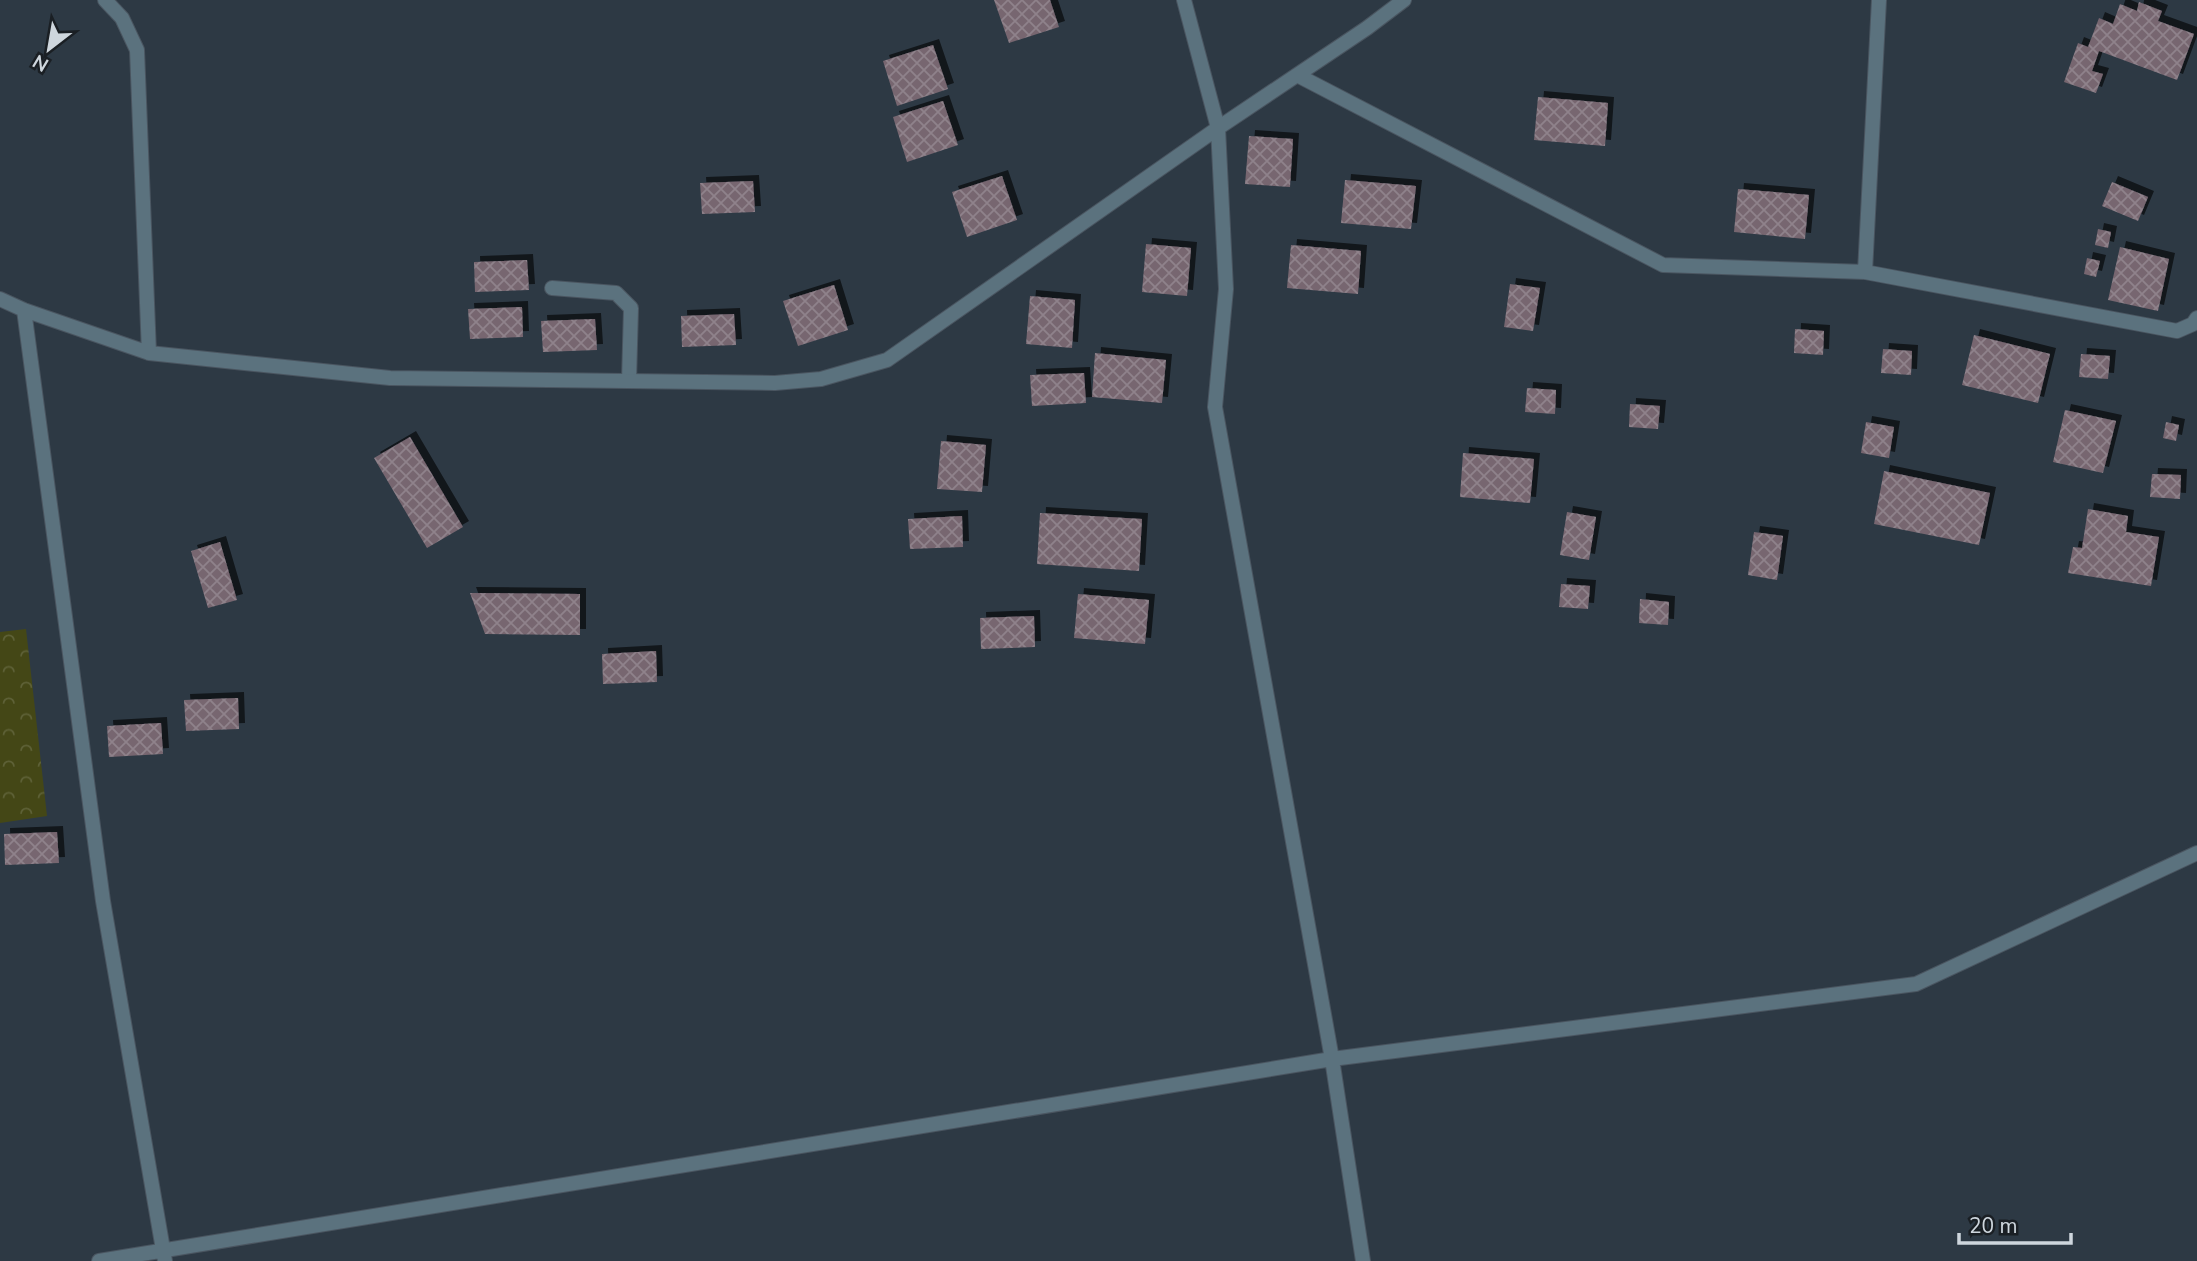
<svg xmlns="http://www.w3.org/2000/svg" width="2197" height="1261" font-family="'Nunito Sans',sans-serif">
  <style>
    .forest { fill: url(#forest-crowns) }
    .building { fill: url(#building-cross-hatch); filter: url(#shadow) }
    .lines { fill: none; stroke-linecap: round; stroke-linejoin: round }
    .service-casing { stroke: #4a5560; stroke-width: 16 }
    .minor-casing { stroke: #4a5560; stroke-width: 16 }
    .service { stroke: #5b727e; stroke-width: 14 }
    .minor { stroke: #5b727e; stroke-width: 14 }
  </style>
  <defs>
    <pattern id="forest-crowns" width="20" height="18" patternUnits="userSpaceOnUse" patternTransform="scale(1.75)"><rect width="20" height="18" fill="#444716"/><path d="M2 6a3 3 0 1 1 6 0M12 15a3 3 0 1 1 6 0" fill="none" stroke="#5e6137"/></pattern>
    <pattern id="building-cross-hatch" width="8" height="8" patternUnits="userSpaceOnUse" patternTransform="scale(1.75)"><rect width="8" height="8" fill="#776670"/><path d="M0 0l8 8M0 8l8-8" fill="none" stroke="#8f828b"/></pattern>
    <filter id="shadow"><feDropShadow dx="6" dy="-6" stdDeviation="0" flood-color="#0009"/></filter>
  </defs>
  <rect width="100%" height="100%" fill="#2d3944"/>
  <path class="forest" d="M 26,629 L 47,816 L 0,823 L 0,632 Z"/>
  <path class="building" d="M 994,0 L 1050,0 L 1059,27 L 1009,43 Z
    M 2139,2 L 2162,11 L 2158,21 L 2194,34 L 2177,80 L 2099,51 L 2092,71 L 2103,74 L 2096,93 L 2064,82 L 2078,43 L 2088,47 L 2099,18 L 2113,24 L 2120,4 L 2137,11 Z
    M 933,45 L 948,89 L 897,106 L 883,61 Z
    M 1538,97 L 1608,103 L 1605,146 L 1534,140 Z
    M 943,101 L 958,145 L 907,162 L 893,117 Z
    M 1249,136 L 1293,139 L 1290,187 L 1245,184 Z
    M 1002,176 L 1017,220 L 967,237 L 952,192 Z
    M 1345,180 L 1416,186 L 1411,229 L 1341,223 Z
    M 753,181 L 755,212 L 702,214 L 700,183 Z
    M 2112,182 L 2148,197 L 2138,221 L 2102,206 Z
    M 1738,189 L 1809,195 L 1805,239 L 1734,232 Z
    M 2098,229 L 2111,232 L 2108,248 L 2095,245 Z
    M 1146,244 L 1191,248 L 1187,296 L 1142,292 Z
    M 1291,245 L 1361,251 L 1358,294 L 1287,288 Z
    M 2120,247 L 2169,259 L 2158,311 L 2108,300 Z
    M 2087,258 L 2100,261 L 2096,277 L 2084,274 Z
    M 527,260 L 529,290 L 475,292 L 474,262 Z
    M 1510,284 L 1540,288 L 1533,331 L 1504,327 Z
    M 834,285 L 848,330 L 798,346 L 783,301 Z
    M 1030,296 L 1075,300 L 1072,348 L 1026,344 Z
    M 522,307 L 523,337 L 470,339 L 468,309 Z
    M 734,314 L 736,345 L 682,347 L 681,316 Z
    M 595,319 L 597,350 L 543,352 L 541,321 Z
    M 1795,329 L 1824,331 L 1823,355 L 1794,353 Z
    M 1974,335 L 2050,354 L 2038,403 L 1962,385 Z
    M 1883,349 L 1912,351 L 1911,375 L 1881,373 Z
    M 1095,353 L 1166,360 L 1162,403 L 1092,397 Z
    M 2081,354 L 2110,356 L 2108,379 L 2079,377 Z
    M 1084,373 L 1086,403 L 1032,406 L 1030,375 Z
    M 1527,388 L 1556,390 L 1555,414 L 1525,412 Z
    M 1630,404 L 1660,406 L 1658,429 L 1629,427 Z
    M 2065,410 L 2116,421 L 2103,473 L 2053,462 Z
    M 1866,422 L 1894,427 L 1889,458 L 1861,453 Z
    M 2166,422 L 2179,425 L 2176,441 L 2163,438 Z
    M 410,437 L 463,527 L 427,548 L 374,458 Z
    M 941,441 L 986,445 L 982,492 L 937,489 Z
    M 1463,453 L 1534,459 L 1530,503 L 1460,497 Z
    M 1884,471 L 1990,493 L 1979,545 L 1874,524 Z
    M 2152,474 L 2181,475 L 2180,499 L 2150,497 Z
    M 2088,509 L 2128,516 L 2126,532 L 2159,537 L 2151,586 L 2068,573 L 2073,547 L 2082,548 Z
    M 1567,512 L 1596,517 L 1589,560 L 1560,555 Z
    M 1040,513 L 1142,519 L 1139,571 L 1037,564 Z
    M 962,516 L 963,547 L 910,549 L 908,519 Z
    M 1754,532 L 1783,536 L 1777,580 L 1748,575 Z
    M 220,542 L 237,600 L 208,608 L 191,551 Z
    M 1561,584 L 1590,586 L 1588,609 L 1559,607 Z
    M 470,593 L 580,594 L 580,635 L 485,634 Z
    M 1078,594 L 1149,600 L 1145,644 L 1074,638 Z
    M 1640,599 L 1669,602 L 1668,625 L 1639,623 Z
    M 1034,616 L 1035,647 L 981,649 L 980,618 Z
    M 656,651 L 657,682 L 603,684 L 602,654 Z
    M 238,698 L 239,729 L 186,731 L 184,700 Z
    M 161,723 L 163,754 L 109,757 L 107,726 Z
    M 57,832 L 59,863 L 5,865 L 4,834 Z"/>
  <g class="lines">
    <defs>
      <path id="service" d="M 552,288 L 616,293 L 631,308 L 629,381"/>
      <path id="minor" d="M 105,0 L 122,18 L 137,50 L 149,353
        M 1184,0 L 1218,128 L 1226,289 L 1215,407 L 1332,1059 L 1363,1261
        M 1297,75 L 1663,265 L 1865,272 L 2177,331 L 2193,324 L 2197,318
        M 1865,272 L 1879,0
        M 0,299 L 24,310 L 149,353 L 390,378 L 775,383 L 821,379 L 887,360 L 1218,128 L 1367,28 L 1404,0
        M 24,310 L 103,901 L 165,1261
        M 99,1261 L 1332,1059 L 1916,984 L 2197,853"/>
    </defs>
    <use href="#service" class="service-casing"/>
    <use href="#minor" class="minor-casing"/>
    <use href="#service" class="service"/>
    <use href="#minor" class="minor"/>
  </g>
  <g transform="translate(49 49) rotate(211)" stroke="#1a1f24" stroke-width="5" paint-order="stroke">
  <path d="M0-5L12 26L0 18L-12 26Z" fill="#ced6dd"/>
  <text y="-10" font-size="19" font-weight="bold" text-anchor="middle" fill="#ced6dd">N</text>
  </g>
  <path d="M1959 1233v10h112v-10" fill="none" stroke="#ced6dd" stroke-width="3.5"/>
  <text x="1969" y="1233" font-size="21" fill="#ced6dd" stroke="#1a1f24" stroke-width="5" paint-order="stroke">20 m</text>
</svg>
